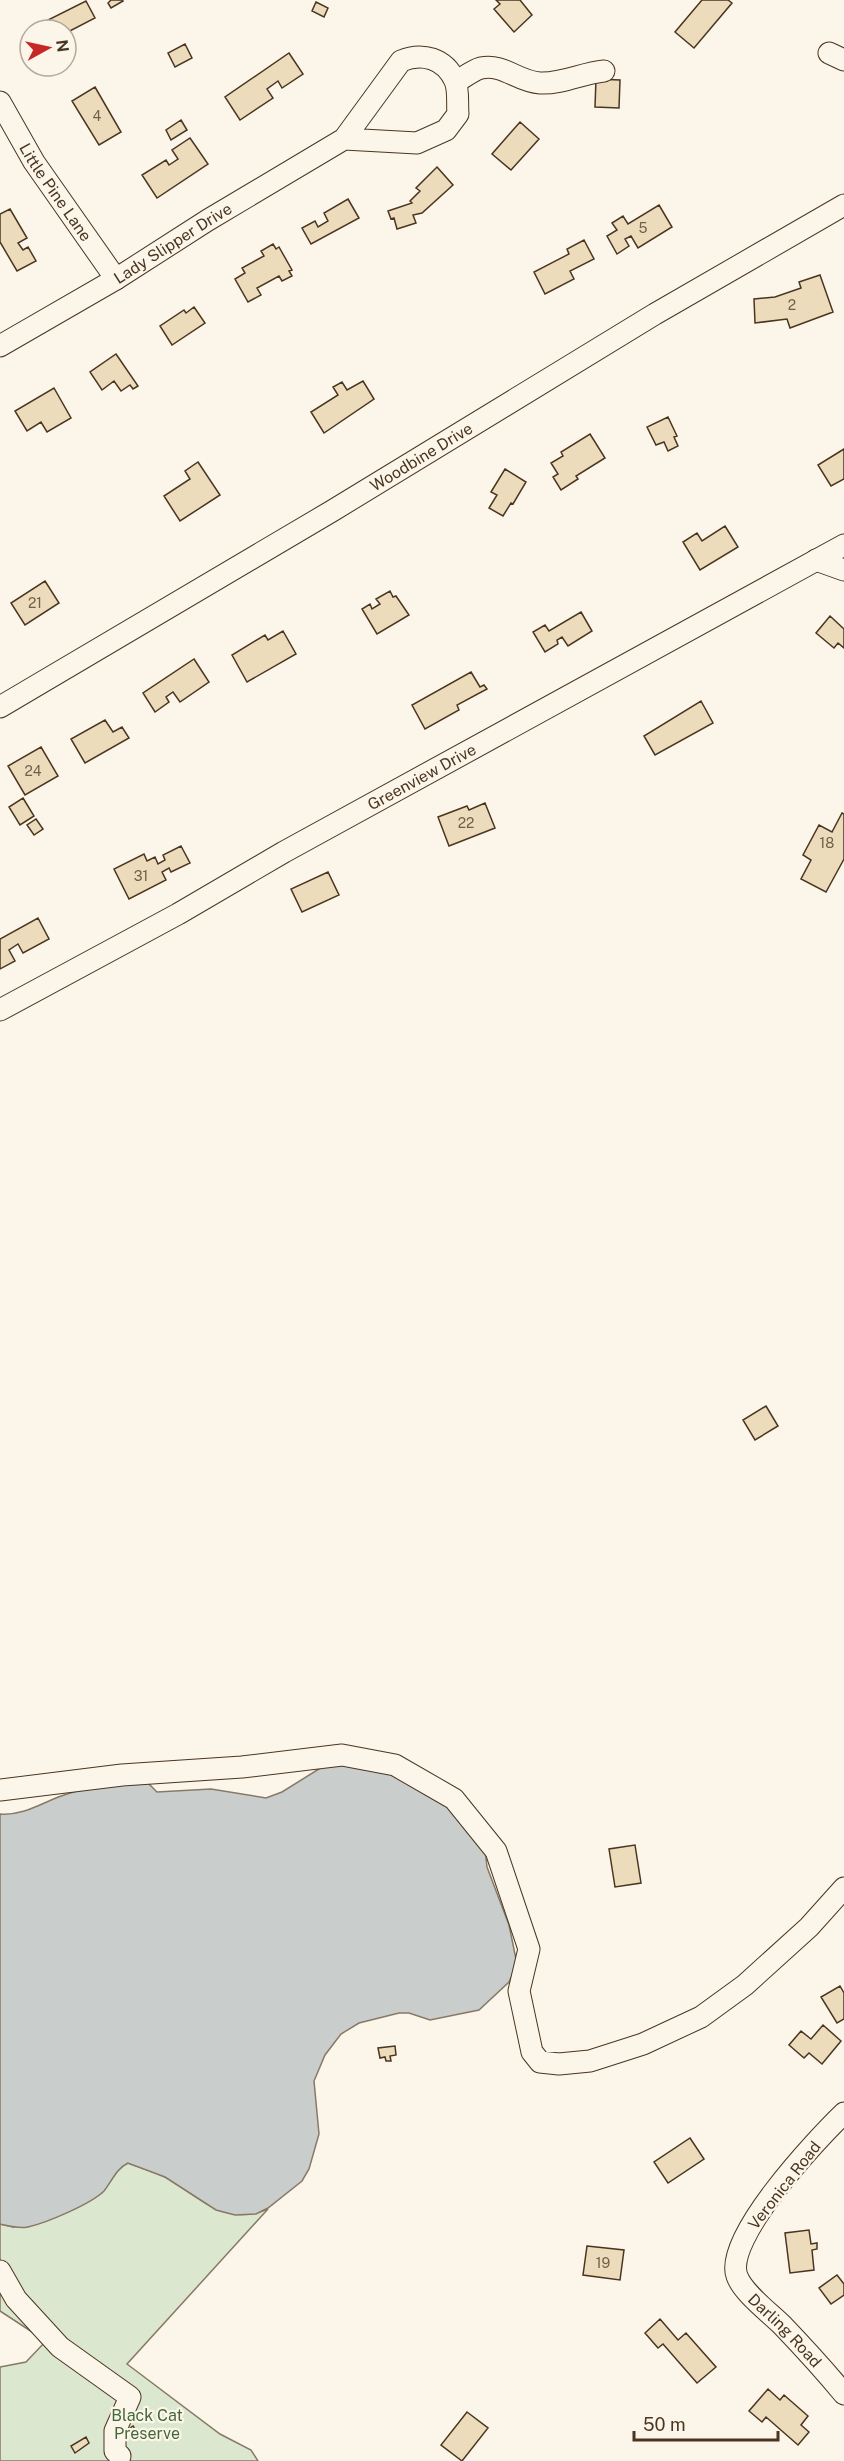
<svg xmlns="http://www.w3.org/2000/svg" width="844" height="2461" font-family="'Public Sans',sans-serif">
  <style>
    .green { fill: #dce7d0; stroke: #887966; stroke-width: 1.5 }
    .water { fill: #c9cecd; stroke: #887966; stroke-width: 1.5 }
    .building { fill: #ecdcbc; stroke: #4a3520; stroke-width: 1.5 }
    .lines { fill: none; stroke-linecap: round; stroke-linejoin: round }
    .minor-casing { stroke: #4a3520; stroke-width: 23 }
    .minor { stroke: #fbf6e9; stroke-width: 21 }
    .labels { text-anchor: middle; stroke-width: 4.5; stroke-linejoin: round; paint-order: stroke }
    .number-label { font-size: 14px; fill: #725f47 }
    .street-label { font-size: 16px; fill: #4a3520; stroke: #fbf6e9 }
    .park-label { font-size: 16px; fill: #436837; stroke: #fbf6e9 }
  </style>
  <rect width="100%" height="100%" fill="#fbf6e9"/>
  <path class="green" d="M 128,2163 C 141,2168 155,2172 167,2178 C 201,2198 225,2227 268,2209 L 127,2364 L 220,2434 L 251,2450 L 258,2461 L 0,2461 L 0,2367 L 26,2362 L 46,2341 L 0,2311 L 0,2224 L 13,2227 L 102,2193 L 121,2166 Z"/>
  <path class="water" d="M 357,1762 L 389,1766 L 457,1812 L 485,1849 L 487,1867 L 509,1925 L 517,1964 L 509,1982 L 479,2010 L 430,2020 L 409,2013 L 399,2013 L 359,2023 L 341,2034 L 325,2055 L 314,2081 L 319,2134 L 309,2169 L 302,2181 L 268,2208 L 256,2214 L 235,2215 L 216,2210 L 165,2177 L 128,2163 C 116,2169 112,2181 104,2191 C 91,2204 46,2223 28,2227 C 18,2229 9,2226 0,2224 L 0,1814 C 25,1816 44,1801 67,1794 C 90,1787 124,1782 147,1782 L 157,1792 L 211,1789 L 266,1798 L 282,1792 L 322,1767 Z"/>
  <path class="building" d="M 111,0 L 122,0 L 123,1 L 111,8 L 108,3 Z
    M 496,0 L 520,0 L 532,15 L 514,32 L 494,9 L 500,4 Z
    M 702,0 L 728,0 L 732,3 L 694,48 L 675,32 Z
    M 86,1 L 95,18 L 66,33 L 66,30 L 33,30 L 32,28 Z
    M 316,2 L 328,8 L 324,17 L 312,11 Z
    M 185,44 L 192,58 L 175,67 L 168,53 Z
    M 289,53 L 303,74 L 282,88 L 278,81 L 267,89 L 273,98 L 240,120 L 225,97 Z
    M 596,79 L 620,80 L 619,108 L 595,107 Z
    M 95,87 L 121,132 L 99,145 L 72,101 Z
    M 181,120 L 187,130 L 171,140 L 166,130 Z
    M 520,122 L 539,139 L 511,170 L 492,154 Z
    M 190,138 L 208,164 L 157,198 L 142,175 L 166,160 L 169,165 L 178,159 L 172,150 Z
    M 437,167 L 453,185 L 422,213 L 413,215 L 416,223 L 397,229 L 394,218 L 391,219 L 388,211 L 412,203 L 410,201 L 420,191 L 416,188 Z
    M 348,199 L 359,218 L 311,244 L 302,228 L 315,221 L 318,227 L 328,221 L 324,213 Z
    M 659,205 L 672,227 L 638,248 L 631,236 L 625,239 L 629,246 L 617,254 L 607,236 L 617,230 L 612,223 L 623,216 L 628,224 Z
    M 10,209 L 27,238 L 18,243 L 23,250 L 28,247 L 36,261 L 17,271 L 0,242 L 0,214 Z
    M 584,240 L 594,259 L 570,271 L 574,279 L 545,294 L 534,272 L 569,254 L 567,249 Z
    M 273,244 L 276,249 L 279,247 L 292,270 L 289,271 L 292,276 L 282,281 L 279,276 L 257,288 L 261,295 L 248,302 L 235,279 L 245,273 L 242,268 L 264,256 L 261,251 Z
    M 820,275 L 833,312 L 790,328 L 787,319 L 755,323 L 754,299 L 775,297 L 801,288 L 799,282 Z
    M 194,307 L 205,323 L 172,345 L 160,326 L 184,310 L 186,313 Z
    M 116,354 L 138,386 L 133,389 L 130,385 L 121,391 L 114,381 L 102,390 L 90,372 Z
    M 363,381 L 374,399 L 324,433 L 311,412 L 338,395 L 333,387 L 342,382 L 347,390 Z
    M 54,388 L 71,418 L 47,432 L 41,422 L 27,431 L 15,411 Z
    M 668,417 L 677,436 L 674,437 L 678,446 L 668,451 L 664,442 L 656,445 L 647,427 Z
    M 590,434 L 605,458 L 576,476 L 578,479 L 561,490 L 553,477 L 558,474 L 551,463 L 563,456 L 561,452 Z
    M 844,449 L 844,479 L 831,486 L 818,465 Z
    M 198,462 L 220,495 L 180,521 L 164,496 L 190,479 L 185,471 Z
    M 505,469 L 526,482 L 513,504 L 511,503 L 503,516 L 489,508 L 497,495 L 491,492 Z
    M 725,526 L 738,547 L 700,570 L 683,542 L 697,533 L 702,541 Z
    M 45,581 L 59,603 L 25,625 L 11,603 Z
    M 390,591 L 393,597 L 396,596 L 409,615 L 377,634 L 362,609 L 370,604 L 372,609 L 380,604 L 376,599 Z
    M 581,612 L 592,631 L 568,646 L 562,637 L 557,640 L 558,644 L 545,652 L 533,632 L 545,625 L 549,631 Z
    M 830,616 L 844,629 L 844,648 L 838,643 L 834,648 L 816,633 Z
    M 283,631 L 296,654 L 247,682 L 232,655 L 265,635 L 268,640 Z
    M 194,659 L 209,682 L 180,702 L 173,692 L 166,697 L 169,702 L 155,712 L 143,693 Z
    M 471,672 L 480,687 L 484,685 L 487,689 L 457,705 L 459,710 L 425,729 L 412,705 Z
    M 701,701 L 713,723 L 655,755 L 644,736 Z
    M 105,720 L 113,732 L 122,727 L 129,738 L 85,763 L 71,739 Z
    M 41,747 L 58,776 L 25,795 L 8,766 Z
    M 23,798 L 34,816 L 20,825 L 9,807 Z
    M 485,803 L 495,828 L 449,846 L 438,817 L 467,806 L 469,810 Z
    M 842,813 L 844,814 L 844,859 L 826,892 L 801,879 L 811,860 L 803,855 L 819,825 L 832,832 Z
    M 36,819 L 43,829 L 34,835 L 27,825 Z
    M 181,846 L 190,863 L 171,872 L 169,868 L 162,872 L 166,880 L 129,899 L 114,869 L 144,854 L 147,861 L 155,857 L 158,864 L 165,860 L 163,855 Z
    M 328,872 L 339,895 L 302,912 L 291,889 Z
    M 38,918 L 49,939 L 23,953 L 18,944 L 9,950 L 15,961 L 0,969 L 0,939 Z
    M 766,1406 L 778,1426 L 755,1440 L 743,1420 Z
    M 635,1845 L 641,1883 L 615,1887 L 609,1849 Z
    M 840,1986 L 844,1993 L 844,2019 L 837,2023 L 821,1997 Z
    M 823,2025 L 841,2041 L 822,2064 L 809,2053 L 804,2058 L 789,2045 L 801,2031 L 811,2039 Z
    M 395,2046 L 396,2055 L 390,2056 L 391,2061 L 386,2061 L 385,2057 L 380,2058 L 378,2048 Z
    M 690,2138 L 704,2159 L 668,2183 L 654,2162 Z
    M 809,2230 L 811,2244 L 817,2243 L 817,2249 L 812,2250 L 814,2270 L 790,2273 L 785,2233 Z
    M 587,2246 L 624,2250 L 620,2280 L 583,2275 Z
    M 837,2275 L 844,2284 L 844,2295 L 831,2304 L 819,2288 Z
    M 660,2319 L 678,2340 L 686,2333 L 716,2367 L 697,2383 L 663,2344 L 658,2348 L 645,2333 Z
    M 768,2389 L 780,2400 L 784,2395 L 808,2416 L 801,2425 L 809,2432 L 798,2445 L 766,2417 L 762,2422 L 749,2411 Z
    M 467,2412 L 488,2428 L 462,2461 L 441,2445 Z
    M 133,2426 L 137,2432 L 121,2441 L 118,2436 Z
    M 86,2437 L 89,2443 L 75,2453 L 71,2446 Z"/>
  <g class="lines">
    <defs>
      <g id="minor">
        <path d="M 829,53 L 844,60"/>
        <path d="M 456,82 C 463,78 473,70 481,68 C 503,63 518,82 540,83 C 563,84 582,73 604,71"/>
        <path id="s1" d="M 0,102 L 34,162 L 116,279"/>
        <path id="s2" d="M 0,346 L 116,279 L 208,220 L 344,139 L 401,61 C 422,52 445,58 455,81 C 459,90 457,104 458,114 L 446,130 L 417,143 L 344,139"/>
        <path d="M 816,560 L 844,570"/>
        <path id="s3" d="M 0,707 L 332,511 L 655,314 L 844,205"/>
        <path id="s4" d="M 0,1010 L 178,914 L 284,852 L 844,545"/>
        <path d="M 0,1790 L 122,1775 L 242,1767 L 342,1755 L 395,1765 L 454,1799 L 496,1851 L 529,1949 L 519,1991 L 532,2052 L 540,2062 L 559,2064 L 590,2061 L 643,2044 L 701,2017 L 745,1985 L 809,1927 L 844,1888"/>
        <path id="s5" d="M 844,2113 C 817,2139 723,2239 737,2276 C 743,2293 770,2313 783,2326 C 804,2348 825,2371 844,2394"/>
        <path d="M 0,2271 L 16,2299 L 60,2347 L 130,2397 L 115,2431 L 115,2451 L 120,2456"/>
      </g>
    </defs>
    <use href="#minor" class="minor-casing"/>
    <use href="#minor" class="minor"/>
  </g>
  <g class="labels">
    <g class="number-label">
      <text x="97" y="121">4</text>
      <text x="643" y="233">5</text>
      <text x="792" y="310">2</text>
      <text x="35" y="608">21</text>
      <text x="33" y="776">24</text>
      <text x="466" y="828">22</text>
      <text x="827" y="848">18</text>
      <text x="141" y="881">31</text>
      <text x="603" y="2268">19</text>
    </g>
    <g class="street-label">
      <text dy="6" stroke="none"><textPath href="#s1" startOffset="106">Little Pine Lane</textPath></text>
      <text dy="6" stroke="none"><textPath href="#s2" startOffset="201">Lady Slipper Drive</textPath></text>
      <text dy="6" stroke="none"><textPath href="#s3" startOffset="490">Woodbine Drive</textPath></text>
      <text dy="6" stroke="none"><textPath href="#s4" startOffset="482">Greenview Drive</textPath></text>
      <text transform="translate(784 2185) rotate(-52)" y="6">Veronica Road</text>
      <text dy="6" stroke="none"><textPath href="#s5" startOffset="273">Darling Road</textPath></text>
    </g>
    <g class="park-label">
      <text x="147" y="2421">Black Cat<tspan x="147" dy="18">Preserve</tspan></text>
    </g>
  </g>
  <g transform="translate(48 48) rotate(82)"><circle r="28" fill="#fbf6e9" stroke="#b4a999" stroke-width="1.5"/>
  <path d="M0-4.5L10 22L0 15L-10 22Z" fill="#c62828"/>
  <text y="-9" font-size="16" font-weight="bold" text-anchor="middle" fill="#4a3520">N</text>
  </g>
  <path d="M634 2431v9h144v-9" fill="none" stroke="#4a3520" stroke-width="3"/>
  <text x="643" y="2431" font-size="18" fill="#4a3520" stroke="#fbf6e9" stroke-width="4.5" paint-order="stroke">50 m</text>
</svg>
